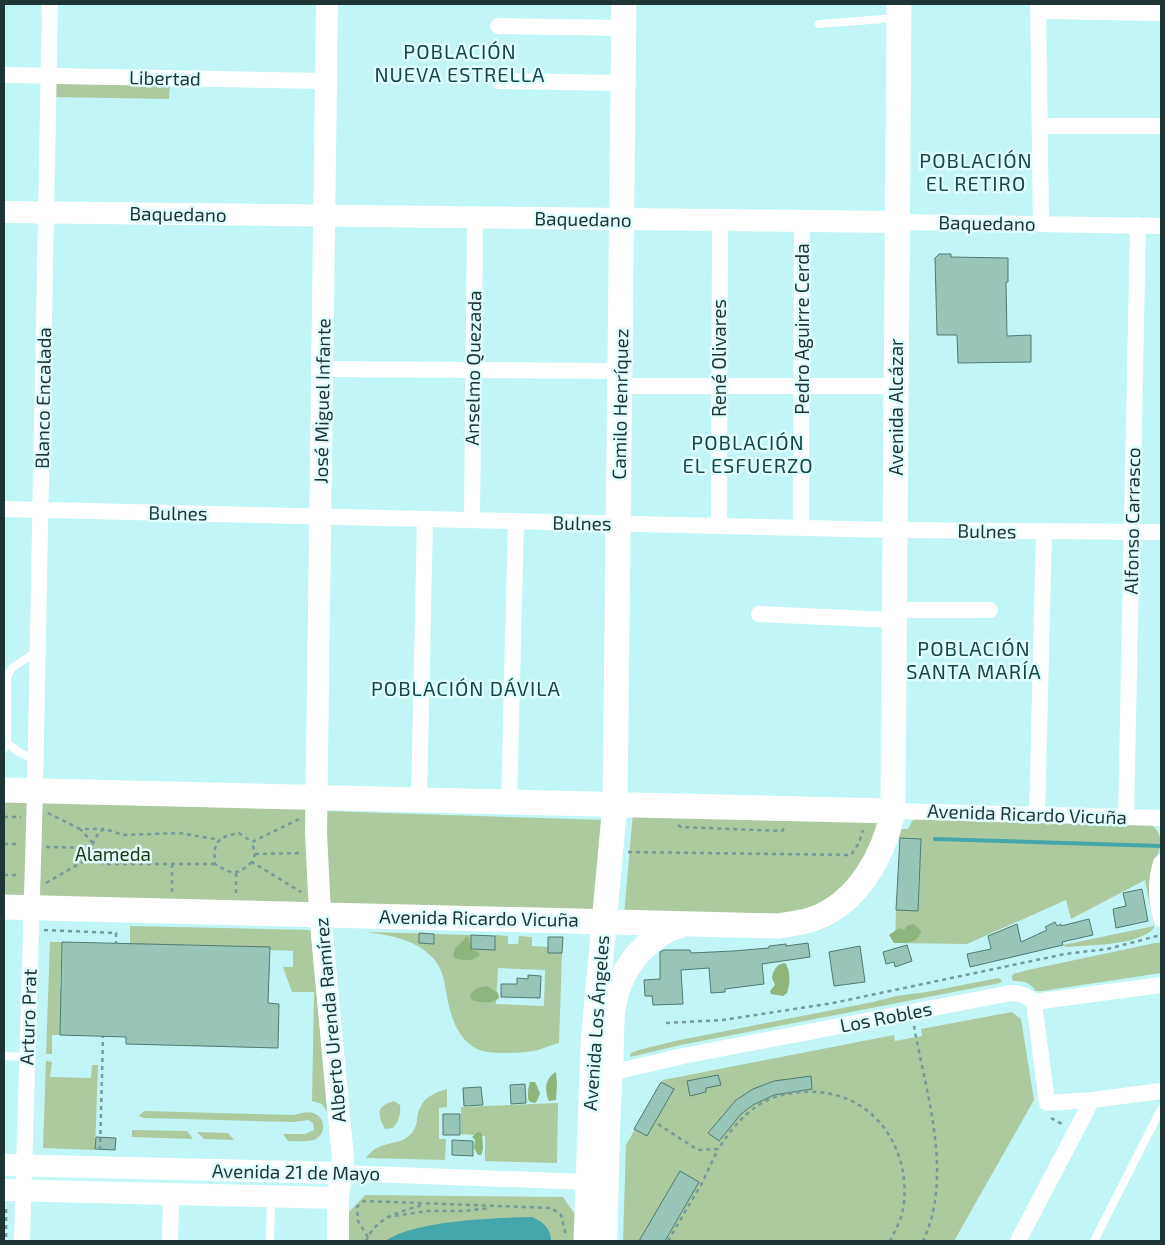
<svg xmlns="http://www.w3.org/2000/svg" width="1165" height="1245" font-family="'Exo 2',sans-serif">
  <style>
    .green { fill: #acc9a0; fill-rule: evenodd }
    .forest { fill: #8db57c }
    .water { fill: #45a7a9 }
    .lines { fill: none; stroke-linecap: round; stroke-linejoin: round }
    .stream { stroke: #45a7a9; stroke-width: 4 }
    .building { fill: #97c6b9; stroke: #4e7b70 }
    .path { stroke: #769b9c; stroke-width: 2.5; stroke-dasharray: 4 4; stroke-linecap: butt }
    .lane { stroke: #fff; stroke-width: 8 }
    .street { stroke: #fff; stroke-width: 16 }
    .secondary { stroke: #fff; stroke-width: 22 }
    .primary { stroke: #fff; stroke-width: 25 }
    .labels { text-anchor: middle; stroke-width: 5; stroke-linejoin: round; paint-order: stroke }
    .street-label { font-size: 19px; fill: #1f3434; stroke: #e0fefe }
    .park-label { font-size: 19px; fill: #1c360e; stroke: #e0fefe }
    .neighbourhood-label { font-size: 20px; letter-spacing: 1px; fill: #144748; stroke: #e0fefe }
  </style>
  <rect width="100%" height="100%" fill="#c1f5f6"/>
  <path class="green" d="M 54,82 L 170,84 L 169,99 L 54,97 Z
    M 4,800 L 29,800 L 25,901 L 4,900 Z
    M 42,800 L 306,808 L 310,909 L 38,903 Z
    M 325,811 L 604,820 L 595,916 L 329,909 Z
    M 633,812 L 883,818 L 869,862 L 811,915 L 624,916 Z
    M 916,819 L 1151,825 C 1163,832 1162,847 1156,858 L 1154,928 C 1138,946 1089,945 1066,947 L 1063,945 L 1154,926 L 1145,880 L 1071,919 L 1066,900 L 967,944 L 895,943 L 896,910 L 918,910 L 921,839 L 899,838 L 900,829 L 908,829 L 912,821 Z
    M 130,926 L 311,930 L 327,1112 L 322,1104 L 312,1101 L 314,992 L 292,992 L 283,967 L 293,967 L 293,951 L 269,950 L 269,947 L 130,944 Z
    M 368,932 L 471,935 L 471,949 L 494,950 L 495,935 L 508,936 L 508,944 L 518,944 L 519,936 L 532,937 L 532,946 L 548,947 L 548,953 L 562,953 L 559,1043 C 551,1045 542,1049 534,1051 C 520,1053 489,1055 477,1049 C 459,1040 452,1020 448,1002 C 445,986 444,968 431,956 C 414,939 391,936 368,932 ZM 498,968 L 545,970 L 544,1006 L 496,1004 Z
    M 50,942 L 62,942 L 60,987 L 90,988 L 61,1006 L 60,1035 L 52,1035 L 52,1054 L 46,1054 Z
    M 1155,943 L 1161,943 L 1161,973 L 1042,991 L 1036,991 C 1029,982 1024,981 1013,981 L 1012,978 L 1013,974 L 1028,970 Z
    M 998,978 L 1002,980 L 1000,983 L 681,1045 L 630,1057 L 631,1053 L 639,1050 L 675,1041 L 873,1002 L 896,996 L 927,992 Z
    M 1012,1012 L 1021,1019 L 1034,1100 L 954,1241 L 623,1241 L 626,1145 L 663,1080 L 894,1035 L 895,1041 L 922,1036 L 921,1029 Z
    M 46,1061 L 52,1062 L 50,1077 L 91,1078 L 92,1065 L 98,1065 L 95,1150 L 43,1148 Z
    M 447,1089 L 447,1107 L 439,1108 L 439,1139 L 446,1139 L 445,1160 L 366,1158 C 380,1139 397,1147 410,1135 C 420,1125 415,1115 421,1106 C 426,1096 437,1092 447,1089 Z
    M 394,1101 L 400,1105 C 401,1114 399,1121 393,1128 L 385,1129 C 377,1114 376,1106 394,1101 Z
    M 558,1103 L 557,1163 L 485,1161 L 485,1136 L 461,1134 L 461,1107 Z
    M 144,1111 L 293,1115 C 300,1114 307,1111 313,1113 C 327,1117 326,1137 313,1140 C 305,1142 296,1141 288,1141 L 283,1134 L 305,1134 L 314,1130 L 313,1123 L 308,1120 L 294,1122 L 144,1118 L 139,1116 Z
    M 132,1130 L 187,1131 L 193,1139 L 132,1137 Z
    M 197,1132 L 228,1133 L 234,1140 L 204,1139 Z
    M 365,1195 L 563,1197 L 577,1217 L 576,1241 L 348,1241 L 348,1213 Z"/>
  <path class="forest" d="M 914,924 L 921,931 C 918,944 905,943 894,943 L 889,935 L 899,928 L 904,930 L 907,926 Z
    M 468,936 L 472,950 L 478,952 L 480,955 C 471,962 465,961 455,958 L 453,956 L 456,947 L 464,940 L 465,937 Z
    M 785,963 C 791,970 790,985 787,993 L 783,996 L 771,994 L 770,991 L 775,985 L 772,978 C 773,971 776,964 785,963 Z
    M 487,986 L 498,993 L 499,998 C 492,1004 481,1003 472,1000 L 470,996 C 475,988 479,987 487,986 Z
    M 556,1072 L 557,1083 L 556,1100 L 549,1101 C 544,1090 545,1078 556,1072 Z
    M 530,1082 L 535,1082 L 540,1093 L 537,1101 L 535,1103 L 530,1102 L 528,1099 L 528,1090 Z
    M 478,1132 L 482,1133 L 483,1149 L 481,1155 L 478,1155 L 474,1148 L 475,1140 L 472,1137 Z"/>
  <path class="water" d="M 532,1217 C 543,1222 551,1228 551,1241 L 385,1241 C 416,1220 494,1218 532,1217 Z"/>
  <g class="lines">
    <path class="stream" d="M 935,839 L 1161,846"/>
  </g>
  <path class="building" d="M 939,254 L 951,254 L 951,257 L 1008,258 L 1008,282 L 1006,282 L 1007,336 L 1031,335 L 1031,362 L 958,363 L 957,335 L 937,335 L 935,258 Z
    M 900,838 L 921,839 L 918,911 L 896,910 Z
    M 1142,889 L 1148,921 L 1116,928 L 1113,909 L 1126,906 L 1123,893 Z
    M 1089,919 L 1093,935 L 1062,942 L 1063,945 L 970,967 L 967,954 L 991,949 L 988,936 L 1017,924 L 1021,942 L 1047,930 L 1045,927 L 1055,922 L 1057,926 L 1061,924 L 1061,926 Z
    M 419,933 L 434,934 L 434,944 L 419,943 Z
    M 471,935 L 495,936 L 495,950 L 471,949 Z
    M 548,937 L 563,937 L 562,953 L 548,953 Z
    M 62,942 L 270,947 L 268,1003 L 279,1004 L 278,1048 L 126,1044 L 126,1037 L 60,1035 Z
    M 808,943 L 810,957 L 762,964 L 764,984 L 725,989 L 725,992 L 711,993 L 709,968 L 681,970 L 683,1004 L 653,1005 L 652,996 L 645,996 L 644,980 L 660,979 L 660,952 L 664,950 L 690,950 L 691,953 L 733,951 L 769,948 L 769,946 L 786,944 L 786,946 Z
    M 907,945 L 912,961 L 895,967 L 894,962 L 886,964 L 883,952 Z
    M 860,946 L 865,982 L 834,986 L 829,952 Z
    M 528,975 L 541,976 L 540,998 L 501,997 L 501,984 L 517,984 L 517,978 L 528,979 Z
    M 718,1075 L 721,1085 L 706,1088 L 706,1092 L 690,1096 L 687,1081 Z
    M 811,1076 L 812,1089 L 774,1095 L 753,1105 L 741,1114 L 719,1141 L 708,1133 L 736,1100 L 753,1089 L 774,1081 Z
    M 661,1082 L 674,1089 L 647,1136 L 634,1129 Z
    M 525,1084 L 526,1103 L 511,1104 L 510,1085 Z
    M 481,1087 L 483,1105 L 464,1106 L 463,1088 Z
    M 443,1114 L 460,1114 L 460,1135 L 443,1135 Z
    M 96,1137 L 116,1138 L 115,1150 L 95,1149 Z
    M 452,1140 L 473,1141 L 473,1156 L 452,1155 Z
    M 680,1171 L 699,1182 L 665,1241 L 639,1241 Z"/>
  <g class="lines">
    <path class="path" d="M 48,813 L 80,829
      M 4,817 L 21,817
      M 299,819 L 252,842 L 255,854 L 252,862 L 301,892
      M 678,825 L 681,827 L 782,831 L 785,827
      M 93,843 L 80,829 L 104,829
      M 4,844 L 19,844
      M 46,847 L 92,848
      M 628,852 L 851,855 L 859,843 L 863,830
      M 255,854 L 301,853
      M 252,862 C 236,876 233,875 215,864 C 213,842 217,837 239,833 L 252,842
      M 215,864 L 103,864 L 95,858 L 92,845 L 99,832 L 105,829 L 123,835 L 180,833 L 220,840
      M 236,873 L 236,894
      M 4,875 L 20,875
      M 46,883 L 94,855
      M 172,892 L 172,865
      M 44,930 L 116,933 L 116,943
      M 666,1023 L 723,1020 L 833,1003 L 1065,954 L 1107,949 L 1161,935
      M 914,1026 C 925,1088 948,1157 931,1220 C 929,1227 926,1234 923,1241
      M 1051,1118 L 1064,1125
      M 658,1124 L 698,1150 L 718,1149 C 731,1130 745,1111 766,1101 C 775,1096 785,1094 795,1093 C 862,1083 910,1137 904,1202 C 903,1217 896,1229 890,1241
      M 100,1150 L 103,1037
      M 387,1217 L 428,1211 L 464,1211 L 490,1208
      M 6,1237 L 6,1208
      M 368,1237 L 358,1221 L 357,1207 L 364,1201 L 551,1208 L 561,1215 L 566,1236
      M 366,1241 C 376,1217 401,1211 423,1205
      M 668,1241 L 702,1183 L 718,1149"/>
    <path class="lane" d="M 819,24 L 896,18
      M 7,743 L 19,752 L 35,760
      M 4,749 L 7,743 L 7,677 L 12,668 L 36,652
      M 4,1056 L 28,1057
      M 270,1241 L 271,1198
      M 1094,1241 L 1161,1109"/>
    <path class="street" d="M 1038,4 L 1041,224
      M 1038,11 L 1161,13
      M 498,26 L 624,28
      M 4,75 L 326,81
      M 499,81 L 623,83
      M 1040,126 L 1161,126
      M 897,222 L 1161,226
      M 323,369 L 620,371
      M 620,386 L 896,386
      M 4,509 L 893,530 L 1161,532
      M 472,519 L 475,217
      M 719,526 L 720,220
      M 801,528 L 802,221
      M 894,610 L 990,610
      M 759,614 L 894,620
      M 419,800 L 425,519
      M 509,802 L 516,521
      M 893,811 L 1161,818
      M 1037,815 L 1044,531
      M 1126,817 L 1138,225
      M 1161,863 C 1155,882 1156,900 1161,919
      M 1034,1002 L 1047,1103 L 1092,1100 L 1161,1091
      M 1034,1002 L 1161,985
      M 610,1073 L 683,1056 L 1011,993 C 1020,993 1027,995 1034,1002
      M 341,1173 L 587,1182
      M 22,1241 L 35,792 L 50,4
      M 170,1241 L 171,1194
      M 1018,1241 L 1092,1100"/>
    <path class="secondary" d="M 327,4 L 316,833 L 320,914 L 343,1158 L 338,1198 L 338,1241
      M 4,212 L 897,222
      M 4,1165 L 341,1173
      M 4,1190 L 338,1198"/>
    <path class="primary" d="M 4,790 L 893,811
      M 4,907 L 778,926 C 790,924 802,923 813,919 C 858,903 884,855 893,811 L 899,4
      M 586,1241 L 593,1043 L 615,804 L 624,4
      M 605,1241 C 606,1180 607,1119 611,1058 C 612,1034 610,1006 620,983 C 631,956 655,932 682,925"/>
  </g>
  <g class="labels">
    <g class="street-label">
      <text transform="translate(165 78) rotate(1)" y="7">Libertad</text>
      <text transform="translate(178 214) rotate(1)" y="7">Baquedano</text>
      <text transform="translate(583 219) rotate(1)" y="7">Baquedano</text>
      <text transform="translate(987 223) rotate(1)" y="7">Baquedano</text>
      <text transform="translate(802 329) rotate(-90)" y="7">Pedro Aguirre Cerda</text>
      <text transform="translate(719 358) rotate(-90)" y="7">René Olivares</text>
      <text transform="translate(473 368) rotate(-89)" y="7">Anselmo Quezada</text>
      <text transform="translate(43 398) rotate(-89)" y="7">Blanco Encalada</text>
      <text transform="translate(322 401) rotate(-89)" y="7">José Miguel Infante</text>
      <text transform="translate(620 404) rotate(-89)" y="7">Camilo Henríquez</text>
      <text transform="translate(896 407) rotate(-90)" y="7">Avenida Alcázar</text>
      <text transform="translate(178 513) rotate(1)" y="7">Bulnes</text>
      <text transform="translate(1132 521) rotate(-89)" y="7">Alfonso Carrasco</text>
      <text transform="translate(582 523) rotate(1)" y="7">Bulnes</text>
      <text transform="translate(987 531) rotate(1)" y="7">Bulnes</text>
      <text transform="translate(1027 814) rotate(2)" y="7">Avenida Ricardo Vicuña</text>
      <text transform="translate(479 918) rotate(1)" y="7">Avenida Ricardo Vicuña</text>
      <text transform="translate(28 1017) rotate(-88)" y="7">Arturo Prat</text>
      <text transform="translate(886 1017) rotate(-11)" y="7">Los Robles</text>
      <text transform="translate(330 1020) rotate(-95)" y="7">Alberto Urenda Ramírez</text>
      <text transform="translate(596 1023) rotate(-86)" y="7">Avenida Los Ángeles</text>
      <text transform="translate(296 1172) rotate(1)" y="7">Avenida 21 de Mayo</text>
    </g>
    <g class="park-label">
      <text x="113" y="861">Alameda</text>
    </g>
    <g class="neighbourhood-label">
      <text x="460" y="59">POBLACIÓN<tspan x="460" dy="23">NUEVA ESTRELLA</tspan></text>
      <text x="976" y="168">POBLACIÓN<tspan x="976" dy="23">EL RETIRO</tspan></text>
      <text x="748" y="450">POBLACIÓN<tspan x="748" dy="23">EL ESFUERZO</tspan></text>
      <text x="974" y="656">POBLACIÓN<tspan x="974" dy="23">SANTA MARÍA</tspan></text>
      <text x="466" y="696">POBLACIÓN DÁVILA</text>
    </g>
  </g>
  <rect width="1165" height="1245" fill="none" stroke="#1f3434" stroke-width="10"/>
</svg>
